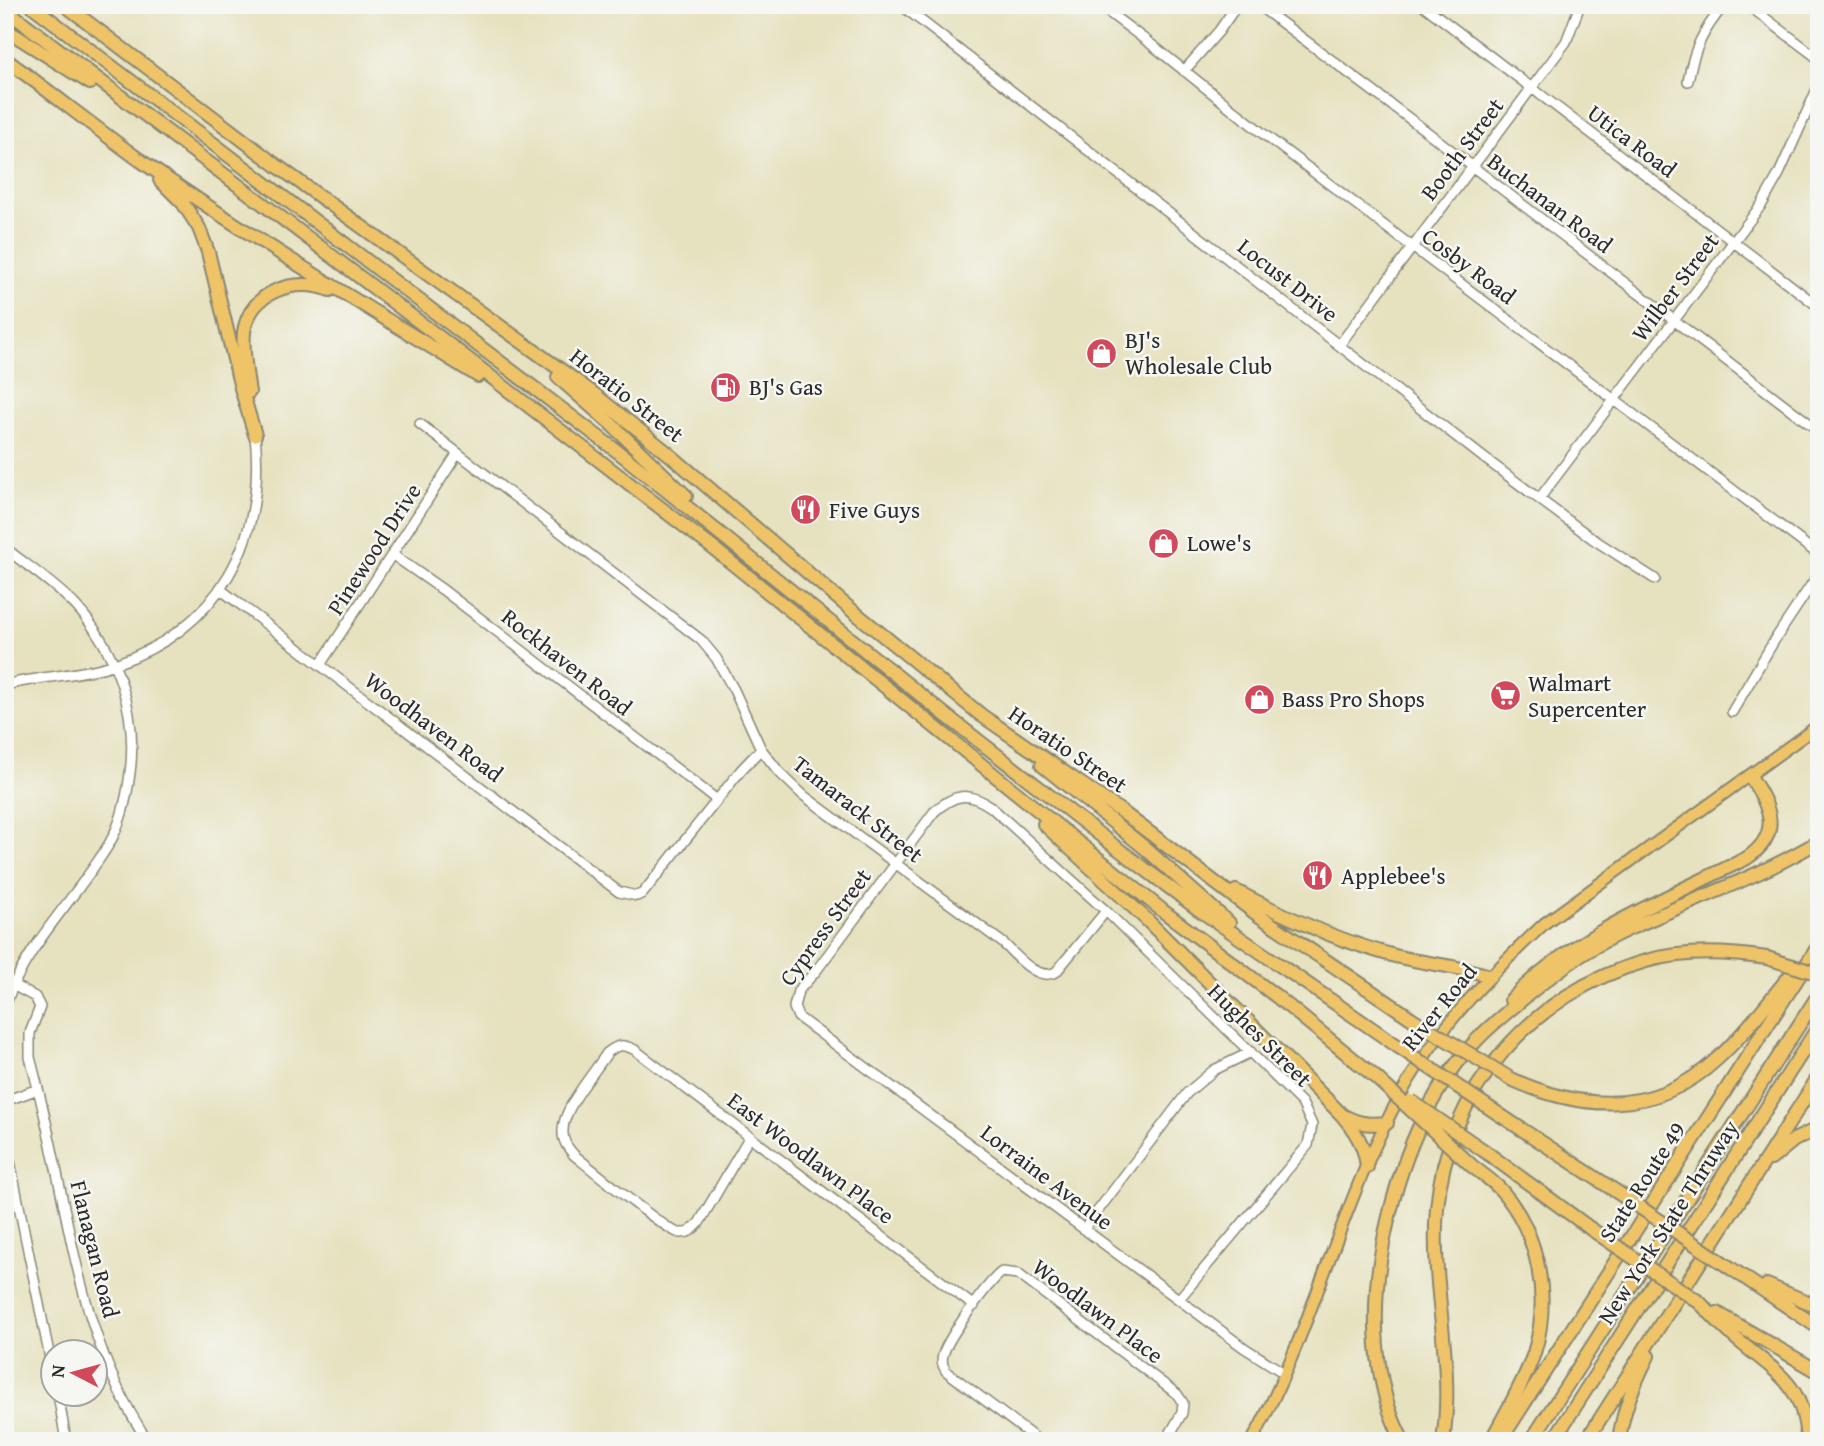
<svg xmlns="http://www.w3.org/2000/svg" width="1824" height="1446" font-family="'Gentium Book Plus',serif">
  <style>
    .lines { fill: none; stroke-linecap: round; stroke-linejoin: round }
    .minor-casing { stroke: #888674; stroke-width: 12 }
    .major-casing { stroke: #888674; stroke-width: 14 }
    .highway-casing { stroke: #888674; stroke-width: 16 }
    .minor { stroke: #fff; stroke-width: 9 }
    .major { stroke: #efc469; stroke-width: 10 }
    .highway { stroke: #efc469; stroke-width: 12 }
    .highway-bridge-casing { stroke: #888674; stroke-width: 16; stroke-linecap: butt }
    .highway-bridge { stroke: #efc469; stroke-width: 12 }
    .labels { text-anchor: middle; stroke-width: 5; stroke-linejoin: round; paint-order: stroke }
    .street-label { font-size: 23px; fill: #2b2b2b; stroke: #f6f6f2 }
    .poi-label { font-size: 23px; fill: #2b2b2b; stroke: #f6f6f2; text-anchor: start }
  </style>
  <rect width="100%" height="100%" fill="#f6f6f2"/>
  <filter id="ink" filterUnits="userSpaceOnUse"><feTurbulence type="fractalNoise" baseFrequency=".0143" numOctaves="2"/><feDisplacementMap in="SourceGraphic" scale="14" xChannelSelector="R" yChannelSelector="G"/><feConvolveMatrix kernelMatrix="1 2 1 2 8 2 1 2 1" color-interpolation-filters="sRGB"/></filter>
  <filter id="wash" filterUnits="userSpaceOnUse"><feTurbulence type="fractalNoise" baseFrequency=".00686" numOctaves="4" result="noise"/><feDisplacementMap in="SourceGraphic" scale="28" xChannelSelector="R" yChannelSelector="G"/><feGaussianBlur stdDeviation="1.57" result="paint"/><feColorMatrix in="noise" values="0 0 0 0 0 0 0 0 0 0 0 0 0 0 0 0 0 1.4 0 .05"/><feComposite in="paint" operator="in"/></filter>
  <g filter="url(#wash)">
    <rect width="100%" height="100%" fill="#e6e1be"/>
  </g>
  <g filter="url(#ink)">
    <g class="lines">
      <defs>
        <path id="minor" d="M 901,5 L 1484,458 L 1593,539 L 1655,579
          M 1099,5 L 1156,48 L 1266,136 L 1819,555
          M 1258,5 L 1422,128 L 1819,431
          M 1423,5 L 1819,307
          M 1748,5 L 1819,59
          M 1184,71 L 1219,31 L 1237,5
          M 1688,81 C 1694,48 1703,31 1724,5
          M 1340,344 L 1566,42 L 1580,5
          M 420,424 L 701,640 L 716,658 L 734,690 L 761,749 L 779,772 L 803,795 L 1003,943 C 1016,955 1037,982 1056,972 L 1106,911
          M 1539,499 L 1762,204 L 1779,174 L 1819,85
          M 5,548 C 29,567 55,584 76,606 C 117,651 138,712 130,773 C 127,797 121,824 109,844 C 76,899 26,944 5,1006
          M 393,555 L 443,590 L 717,800
          M 220,589 L 619,892 L 637,896 L 643,893 L 741,770 L 761,749
          M 320,665 L 458,453
          M 5,685 C 41,676 80,676 115,664 C 219,629 266,541 255,435
          M 1732,712 L 1774,641 L 1819,573
          M 13,985 L 35,997 L 40,1007 L 30,1033 L 30,1057 C 40,1095 49,1134 57,1173 C 76,1265 93,1361 148,1441
          M 5,1101 L 38,1089
          M 750,1136 L 699,1223 C 693,1229 689,1234 680,1233 C 669,1233 589,1167 574,1155 C 568,1148 562,1141 563,1130 C 563,1108 595,1072 607,1053 C 618,1044 623,1044 635,1050 L 974,1306
          M 5,1137 L 52,1368
          M 1084,1229 L 1187,1093 L 1214,1070 L 1251,1052
          M 1179,1299 L 1308,1145 L 1312,1125 L 1302,1103 L 1106,911 L 991,807 C 968,791 954,794 934,812 L 816,971 L 798,991 L 794,1007 L 798,1017 L 1243,1347 L 1284,1373
          M 58,1394 L 66,1441
          M 1039,1441 L 946,1371 C 943,1366 941,1362 943,1355 C 947,1339 988,1282 1002,1272 L 1018,1274 L 1177,1394 L 1183,1403 L 1182,1413 L 1166,1441"/>
        <path id="major" d="M 1252,1441 C 1313,1330 1340,1204 1401,1094 C 1437,1029 1491,973 1545,923 L 1819,725"/>
        <path id="highway" d="M 31,5 L 626,458 L 948,717 L 1113,845 L 1198,909 L 1393,1043
          M 65,5 L 276,165 L 590,391 L 669,454 L 848,607 L 981,715 L 1122,812 L 1258,915 L 1414,1020
          M 5,9 L 451,346 L 718,552 L 1163,911 L 1276,996 L 1373,1075
          M 5,29 L 90,83
          M 5,59 C 49,91 93,126 137,158 C 248,236 364,305 478,376
          M 160,180 L 183,203 L 199,228 L 208,252 L 241,388 L 255,435
          M 558,377 L 609,422 L 686,496
          M 249,392 C 246,372 242,351 244,332 C 250,291 296,276 330,290
          M 1042,765 L 1145,848 L 1229,923
          M 1044,824 L 1147,920 L 1341,1114 C 1355,1131 1365,1145 1367,1167
          M 1236,891 C 1287,918 1339,941 1395,956 C 1426,964 1459,966 1490,976
          M 1511,1000 C 1572,935 1668,898 1747,858 C 1783,833 1770,807 1750,776
          M 1511,1079 C 1582,1111 1656,1116 1717,1059 C 1746,1033 1769,1000 1795,970
          M 1497,1113 L 1617,1192
          M 1344,1116 C 1359,1124 1370,1125 1387,1123
          M 1483,1150 L 1591,1229
          M 1771,1159 L 1794,1140 L 1819,1128
          M 1472,1166 C 1482,1174 1493,1181 1501,1190 C 1539,1233 1551,1299 1534,1353 C 1524,1383 1506,1412 1491,1441
          M 1732,1269 L 1819,1328
          M 1767,1285 L 1819,1307
          M 1699,1302 C 1712,1315 1725,1329 1739,1341 C 1778,1374 1804,1384 1807,1441
          M 1717,1313 L 1819,1372
          M 1403,1441 C 1372,1385 1371,1305 1383,1244 C 1397,1172 1423,1098 1474,1043 C 1489,1026 1508,1012 1525,997 C 1557,970 1592,945 1631,928 C 1694,899 1760,877 1819,841
          M 1443,1441 C 1455,1362 1430,1285 1437,1208 C 1447,1090 1533,992 1646,961 C 1685,950 1728,952 1767,958
          M 1500,1441 L 1819,945
          M 1531,1441 L 1819,994
          M 1553,1441 L 1819,1026
          M 1586,1441 L 1819,1076
          M 1619,1441 C 1623,1409 1634,1384 1648,1356"/>
      </defs>
      <use href="#minor" class="minor-casing"/>
      <use href="#major" class="major-casing"/>
      <use href="#highway" class="highway-casing"/>
      <use href="#minor" class="minor"/>
      <use href="#major" class="major"/>
      <use href="#highway" class="highway"/>
      <defs>
        <path id="highway-bridge" d="M 1767,958 L 1819,974
          M 1414,1020 L 1511,1079
          M 1393,1043 L 1497,1113
          M 1373,1075 L 1472,1166
          M 1411,1101 L 1483,1150
          M 1617,1192 L 1732,1269
          M 1591,1229 L 1699,1302"/>
      </defs>
      <use href="#highway-bridge" class="highway-bridge-casing"/>
      <use href="#highway-bridge" class="highway-bridge"/>
    </g>
  </g>
  <defs>
    <symbol id="shop-disc" viewBox="-11 -11 22 22"><circle r="9.5" fill="#d1495b" stroke="#f6f6f2"/><path d="M-5-2.5h2.3a2.7 3.5 0 0 1 5.4 0H5L5.5 6h-11ZM-1.5-2.5h3a1.5 2.3 0 0 0-3 0Z" fill="#fff"/></symbol>
    <symbol id="fuel-disc" viewBox="-11 -11 22 22"><circle r="9.5" fill="#d1495b" stroke="#f6f6f2"/><path d="M-5.5-6h7V0h2V4h1.3V-2.5L3-4.5l.8-.8L6-3V5H2.5V1h-1V6h-7ZM-4.2-4.7v3.2H.2V-4.7Z" fill="#fff"/></symbol>
    <symbol id="restaurant-disc" viewBox="-11 -11 22 22"><circle r="9.5" fill="#d1495b" stroke="#f6f6f2"/><path d="M-5-6h1v4h1v-4h1v4h1v-4h1v5L-1.5 .5V6h-2V.5L-5-1ZM5-6V6H3V1.5H1.5Q1.5-4 5-6Z" fill="#fff"/></symbol>
    <symbol id="supermarket-disc" viewBox="-11 -11 22 22"><circle r="9.5" fill="#d1495b" stroke="#f6f6f2"/><path d="M-6-5.5h2.5l.6 2H6L4.5 2H-2.5L-4.4-4H-6ZM-1.5 3.2a1.3 1.3 0 1 0 .1 0ZM3 3.2a1.3 1.3 0 1 0 .1 0Z" fill="#fff"/></symbol>
  </defs>
  <g fill-rule="evenodd">
    <use href="#shop-disc" x="1084" y="336" width="35" height="35"/>
    <use href="#fuel-disc" x="708" y="370" width="35" height="35"/>
    <use href="#restaurant-disc" x="788" y="492" width="35" height="35"/>
    <use href="#shop-disc" x="1146" y="526" width="35" height="35"/>
    <use href="#supermarket-disc" x="1488" y="678" width="35" height="35"/>
    <use href="#shop-disc" x="1242" y="682" width="35" height="35"/>
    <use href="#restaurant-disc" x="1300" y="858" width="35" height="35"/>
  </g>
  <g class="labels">
    <g class="street-label">
      <text transform="translate(1632 141) rotate(37)" y="8">Utica Road</text>
      <text transform="translate(1462 149) rotate(-53)" y="8">Booth Street</text>
      <text transform="translate(1550 203) rotate(37)" y="8">Buchanan Road</text>
      <text transform="translate(1469 266) rotate(37)" y="8">Cosby Road</text>
      <text transform="translate(1288 280) rotate(38)" y="8">Locust Drive</text>
      <text transform="translate(1675 287) rotate(-53)" y="8">Wilber Street</text>
      <text transform="translate(627 395) rotate(38)" y="8">Horatio Street</text>
      <text transform="translate(374 549) rotate(-57)" y="8">Pinewood Drive</text>
      <text transform="translate(567 662) rotate(38)" y="8">Rockhaven Road</text>
      <text transform="translate(434 727) rotate(37)" y="8">Woodhaven Road</text>
      <text transform="translate(1068 749) rotate(34)" y="8">Horatio Street</text>
      <text transform="translate(858 809) rotate(38)" y="8">Tamarack Street</text>
      <text transform="translate(825 927) rotate(-54)" y="8">Cypress Street</text>
      <text transform="translate(1439 1007) rotate(-51)" y="8">River Road</text>
      <text transform="translate(1260 1035) rotate(45)" y="8">Hughes Street</text>
      <text transform="translate(811 1158) rotate(37)" y="8">East Woodlawn Place</text>
      <text transform="translate(1047 1177) rotate(37)" y="8">Lorraine Avenue</text>
      <text transform="translate(1642 1182) rotate(-57)" y="8">State Route 49</text>
      <text transform="translate(1668 1222) rotate(-57)" y="8">New York State Thruway</text>
      <text transform="translate(95 1249) rotate(76)" y="8">Flanagan Road</text>
      <text transform="translate(1098 1311) rotate(37)" y="8">Woodlawn Place</text>
    </g>
    <g class="poi-label">
      <text x="1125" y="348">BJ's<tspan x="1125" dy="26">Wholesale Club</tspan></text>
      <text x="749" y="395">BJ's Gas</text>
      <text x="829" y="518">Five Guys</text>
      <text x="1187" y="551">Lowe's</text>
      <text x="1528" y="691">Walmart<tspan x="1528" dy="26">Supercenter</tspan></text>
      <text x="1282" y="707">Bass Pro Shops</text>
      <text x="1341" y="884">Applebee's</text>
    </g>
  </g>
  <rect width="1824" height="1446" fill="none" stroke="#f6f6f2" stroke-width="28"/>
  <g transform="translate(74 1373) rotate(276)"><circle r="33" fill="#f6f6f2" stroke="#a5a5a2" stroke-width="2"/>
  <path d="M0-5L12 26L0 18L-12 26Z" fill="#d1495b"/>
  <text y="-10" font-size="19" font-weight="bold" text-anchor="middle" fill="#2b2b2b">N</text>
  </g>
</svg>
